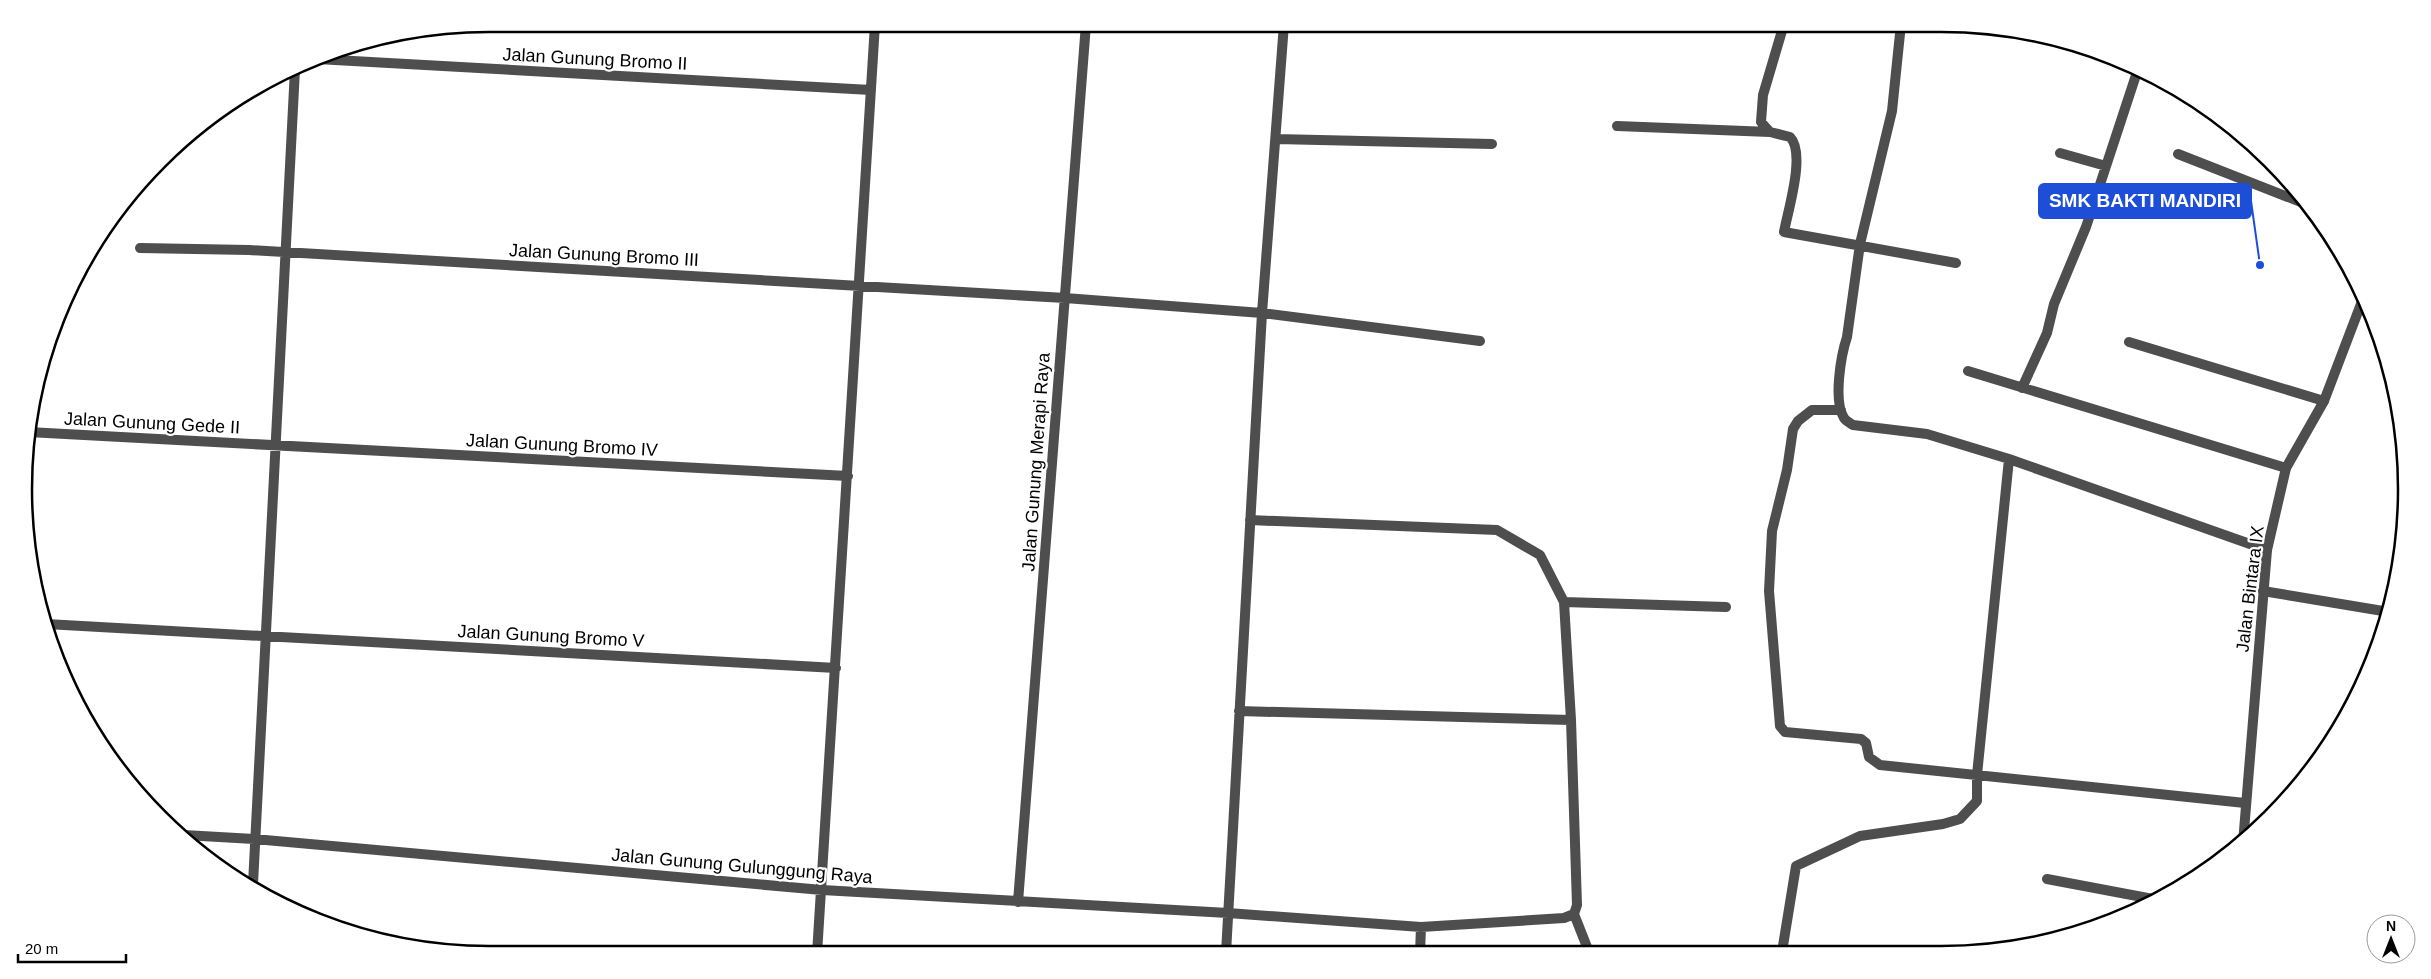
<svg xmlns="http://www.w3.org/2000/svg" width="2431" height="979" font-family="Arial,sans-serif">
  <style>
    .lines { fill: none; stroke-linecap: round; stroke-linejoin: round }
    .service { stroke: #4e4e4e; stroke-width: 10 }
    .minor { stroke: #4e4e4e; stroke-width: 10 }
    .tertiary { stroke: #4e4e4e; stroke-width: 10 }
    .labels { text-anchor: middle; stroke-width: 4.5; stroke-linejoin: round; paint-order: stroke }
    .street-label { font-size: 18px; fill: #000; stroke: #fff }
    .rim { fill: none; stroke: #000; stroke-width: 2.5 }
    .leader { fill: none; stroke: #1d4ed8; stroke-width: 2 }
    .callout-dot { fill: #1d4ed8; stroke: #fff; stroke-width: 2 }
    .callout { fill: #1d4ed8; stroke: #1d4ed8; stroke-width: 2 }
    .callout-label { font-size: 19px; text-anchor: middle; font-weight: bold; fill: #fff }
  </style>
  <rect width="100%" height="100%" fill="#fff"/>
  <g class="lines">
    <path class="service" d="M 2178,154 L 2311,206
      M 2129,342 L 2324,401"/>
    <path class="minor" d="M 1784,24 L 1763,95 L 1761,122 L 1770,132 L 1790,137 C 1806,153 1788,210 1784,232 L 1956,263
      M 1901,24 L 1892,111 L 1860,244 L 1847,337 C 1841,355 1833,401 1844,418 C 1846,421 1850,423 1853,425 L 1927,434 L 2009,459 L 2267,550
      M 317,59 L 871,90
      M 1617,126 L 1770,132
      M 1276,139 L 1492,144
      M 2060,153 L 2106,166
      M 140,248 L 249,250 L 1065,298 L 1262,313 L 1284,24
      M 1968,371 L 2286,468
      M 2022,388 L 2047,333 L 2054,304 L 2086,227 L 2138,69
      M 1841,410 L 1812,410 L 1798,421 L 1793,429 L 1787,470 L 1772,531 L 1769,591 L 1780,726 L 1785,732 L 1861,739 L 1866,743 L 1869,757 L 1880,765 L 2245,803
      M 28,432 L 848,476
      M 2263,591 L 2389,612
      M 1564,602 L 1726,607
      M 46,624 L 836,668
      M 1239,711 L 1571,720
      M 184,835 L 254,839 L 822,890 L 1228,913 L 1421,927 L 1564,918 L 1574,914 L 1577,905 L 1571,720 L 1564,602 L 1540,555 L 1497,530 L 1250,520
      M 2047,879 L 2153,899
      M 253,884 L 295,69
      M 1018,902 L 1086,24
      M 1574,914 L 1589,952
      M 1782,952 L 1796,866 L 1860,836 L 1943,824 L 1960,819 L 1977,801 L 1977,775 L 2009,459
      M 1226,953 L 1262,313 L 1480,341
      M 1420,953 L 1421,927
      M 817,954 L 875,24"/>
    <path class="tertiary" d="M 2243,843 L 2267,550 L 2286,468 L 2324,401 L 2364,296"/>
  </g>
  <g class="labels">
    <g class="street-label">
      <text transform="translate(595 59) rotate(3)" y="6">Jalan Gunung Bromo II</text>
      <text transform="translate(604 255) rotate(3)" y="6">Jalan Gunung Bromo III</text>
      <text transform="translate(152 423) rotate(3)" y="6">Jalan Gunung Gede II</text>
      <text transform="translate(562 445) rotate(3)" y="6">Jalan Gunung Bromo IV</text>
      <text transform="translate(1036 462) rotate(-86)" y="6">Jalan Gunung Merapi Raya</text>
      <text transform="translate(2250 589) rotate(-83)" y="6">Jalan Bintara IX</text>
      <text transform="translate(551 636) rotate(3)" y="6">Jalan Gunung Bromo V</text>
      <text transform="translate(742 866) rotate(5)" y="6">Jalan Gunung Gulunggung Raya</text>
    </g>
  </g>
  <path d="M0 0H2431V979H0ZM489 32H1941A457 457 0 0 1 2398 489V489A457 457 0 0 1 1941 946H489A457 457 0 0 1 32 489V489A457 457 0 0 1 489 32Z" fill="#fff" fill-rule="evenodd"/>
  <path class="rim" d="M489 32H1941A457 457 0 0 1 2398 489V489A457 457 0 0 1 1941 946H489A457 457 0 0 1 32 489V489A457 457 0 0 1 489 32Z"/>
  <path class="leader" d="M2260 265L2251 201"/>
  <circle class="callout-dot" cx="2260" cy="265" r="5"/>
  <rect class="callout" x="2039" y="184" width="212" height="34" rx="5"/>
  <g class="callout-label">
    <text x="2145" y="207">SMK BAKTI MANDIRI</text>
  </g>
  <g transform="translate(2391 939)"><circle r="24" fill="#ffffff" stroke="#999999"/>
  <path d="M0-4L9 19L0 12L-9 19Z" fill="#000000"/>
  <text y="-8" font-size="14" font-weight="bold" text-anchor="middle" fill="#000000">N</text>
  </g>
  <path d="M18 954v8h108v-8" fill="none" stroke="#000000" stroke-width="2.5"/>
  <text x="25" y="954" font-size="15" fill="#000000" stroke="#ffffff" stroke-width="4" paint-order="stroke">20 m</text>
</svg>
